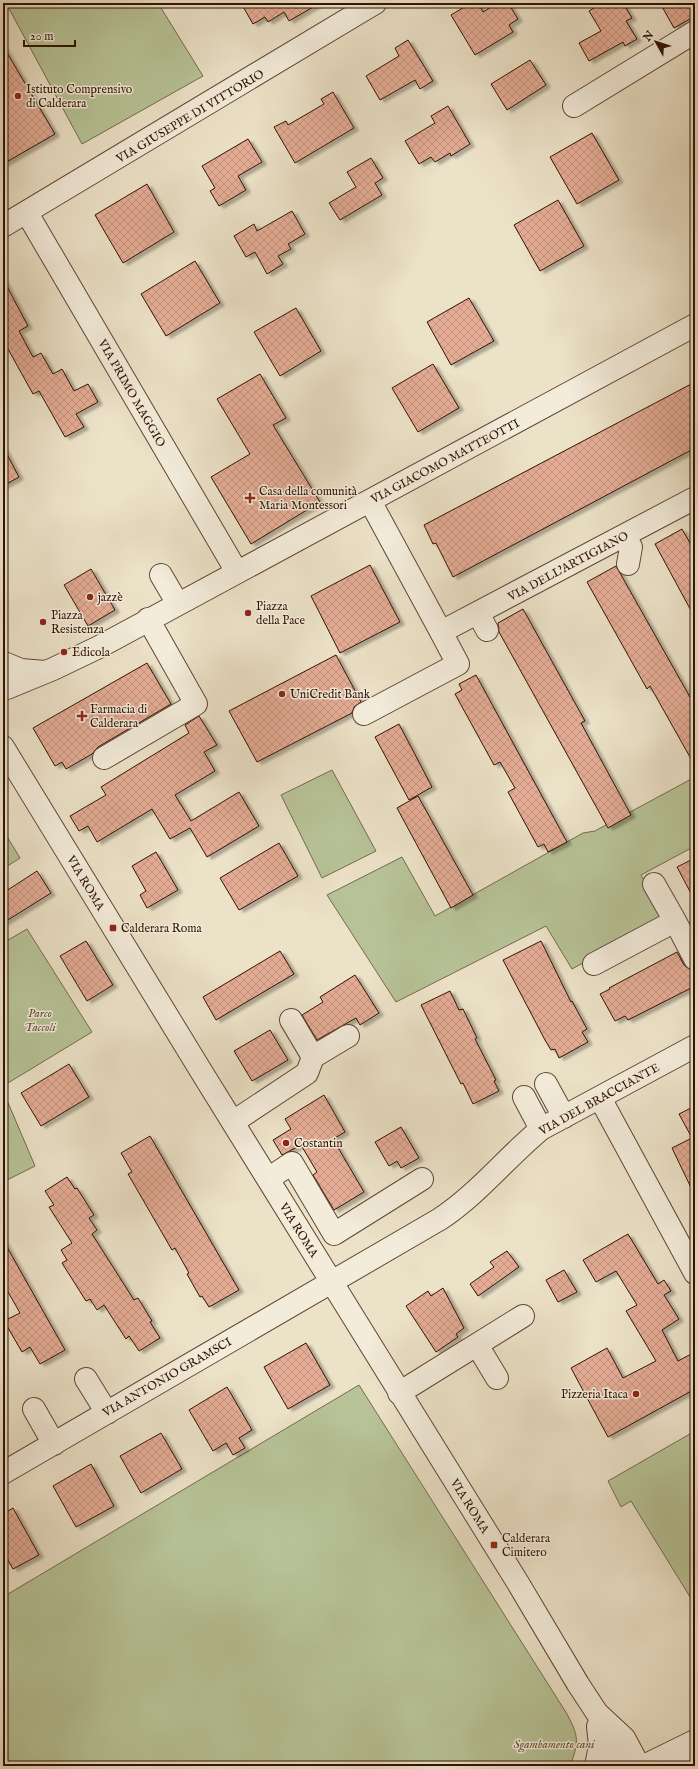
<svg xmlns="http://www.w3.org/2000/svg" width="698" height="1769" font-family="'IM FELL English',serif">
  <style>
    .green { fill: #b7c397; stroke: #746a4c }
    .building { fill: url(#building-cross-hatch); stroke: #311202; filter: url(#shadow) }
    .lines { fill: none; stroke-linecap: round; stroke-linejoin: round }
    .minor-casing { stroke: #604634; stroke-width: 24 }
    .minor { stroke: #f3ecdb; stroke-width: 22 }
    .poi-dot { fill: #8f2418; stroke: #f3ecdb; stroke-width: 1.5 }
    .labels { text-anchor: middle; stroke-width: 3; stroke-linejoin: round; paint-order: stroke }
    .poi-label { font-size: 12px; fill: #311202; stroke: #f3ecdb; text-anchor: start }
    .street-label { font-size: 12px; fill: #311202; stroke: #f3ecdb }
    .park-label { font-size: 12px; font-style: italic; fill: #605036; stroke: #f3ecdb }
  </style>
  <defs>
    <pattern id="building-cross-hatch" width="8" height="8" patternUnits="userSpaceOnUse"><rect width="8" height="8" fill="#e4ac95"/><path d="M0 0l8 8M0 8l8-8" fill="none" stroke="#c4937f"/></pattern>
    <filter id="shadow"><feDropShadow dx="4.5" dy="2.5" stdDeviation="1" flood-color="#0004"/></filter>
  </defs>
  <rect width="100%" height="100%" fill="#ece2c8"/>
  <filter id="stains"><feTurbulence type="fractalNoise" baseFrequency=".005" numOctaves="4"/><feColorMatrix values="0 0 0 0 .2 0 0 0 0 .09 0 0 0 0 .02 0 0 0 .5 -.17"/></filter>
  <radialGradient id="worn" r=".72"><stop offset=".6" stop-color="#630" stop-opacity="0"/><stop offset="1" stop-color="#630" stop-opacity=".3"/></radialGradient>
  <path class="green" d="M 6,3 L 158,3 L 203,76 L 82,144 Z
    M 332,770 L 376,851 L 322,878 L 281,795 Z
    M 695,777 L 695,846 L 641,875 L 664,918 L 572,969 L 546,926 L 396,1002 L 327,895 L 402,857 L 435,916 L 583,833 L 595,831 Z
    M 3,830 L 20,858 L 3,869 Z
    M 27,929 L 92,1032 L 3,1086 L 3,943 Z
    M 3,1091 L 35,1166 L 3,1182 Z
    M 359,1385 L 567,1714 C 579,1737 579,1742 570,1766 L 3,1766 L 3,1597 Z
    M 695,1431 L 695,1605 L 631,1501 L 621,1507 L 608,1481 Z"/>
  <path class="building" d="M 241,3 L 320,3 L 289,21 L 284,12 L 268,22 L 265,17 L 253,24 Z
    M 471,3 L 478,3 L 483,12 L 498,3 L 508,3 L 518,19 L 509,25 L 513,32 L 475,55 L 451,15 Z
    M 602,3 L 623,3 L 632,18 L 626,21 L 637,39 L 625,46 L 623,42 L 589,61 L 579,43 L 601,31 L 589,11 Z
    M 660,3 L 695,3 L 695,16 L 674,28 Z
    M 408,40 L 433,81 L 420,89 L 415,80 L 380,100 L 366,76 L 399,56 L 395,48 Z
    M 3,46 L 55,134 L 3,164 Z
    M 530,60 L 546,85 L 507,110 L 491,84 Z
    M 333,92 L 354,128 L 295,163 L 274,127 L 286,121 L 288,125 L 324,104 L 321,99 Z
    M 448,106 L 470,144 L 451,156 L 450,153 L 435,162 L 431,157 L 419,164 L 405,141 L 435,123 L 431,116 Z
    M 592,133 L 619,180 L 577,204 L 550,157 Z
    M 248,139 L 262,162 L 238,176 L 246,190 L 219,206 L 210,191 L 215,188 L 202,166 Z
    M 371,158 L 383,178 L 375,183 L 382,195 L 340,220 L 329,203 L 356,187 L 347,172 Z
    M 147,184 L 174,232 L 123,263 L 95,215 Z
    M 558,200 L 584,246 L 540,271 L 514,225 Z
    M 292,211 L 305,234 L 288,244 L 291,249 L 278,256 L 283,264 L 267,274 L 255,252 L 246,257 L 234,236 L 254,224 L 257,231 Z
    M 195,261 L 220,303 L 166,336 L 141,294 Z
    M 3,279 L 28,326 L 19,331 L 33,357 L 41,353 L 53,374 L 62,369 L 74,391 L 88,384 L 98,402 L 76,414 L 84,427 L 65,437 L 39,391 L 33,394 L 3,340 Z
    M 469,298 L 494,341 L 451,365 L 427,322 Z
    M 296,308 L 321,351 L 280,376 L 254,332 Z
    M 433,364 L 459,408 L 418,432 L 392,388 Z
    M 260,374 L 286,418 L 273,425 L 320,502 L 251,544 L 211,477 L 250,454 L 217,399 Z
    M 695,382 L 695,448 L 453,577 L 436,543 L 433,544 L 424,525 Z
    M 3,447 L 19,477 L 3,486 Z
    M 682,529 L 695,552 L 695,618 L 655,544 Z
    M 370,565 L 400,622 L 340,653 L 311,596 Z
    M 616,566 L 695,706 L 695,766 L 650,686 L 647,689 L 587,582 Z
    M 91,569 L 115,610 L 88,626 L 64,585 Z
    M 523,609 L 585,721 L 581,723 L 631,815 L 608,828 L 499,632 L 498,623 Z
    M 336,655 L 361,702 L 354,707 L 352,713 L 257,762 L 229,711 Z
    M 147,663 L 171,704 L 98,747 L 92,754 L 66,769 L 62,762 L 55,766 L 33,728 Z
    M 476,675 L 567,842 L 548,852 L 544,844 L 538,847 L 508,792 L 515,788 L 500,762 L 494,765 L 455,694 L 462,690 L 459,684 Z
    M 199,716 L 217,745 L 204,752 L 215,771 L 175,795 L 191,821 L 239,792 L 259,826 L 207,857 L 190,828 L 170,839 L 152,809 L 97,842 L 88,826 L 79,831 L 70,816 L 106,795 L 101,787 L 189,733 L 185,725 Z
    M 399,724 L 432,787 L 409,800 L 375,737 Z
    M 418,796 L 473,895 L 451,908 L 397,808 Z
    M 279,843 L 298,876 L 239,910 L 220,878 Z
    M 156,852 L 178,890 L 147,908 L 140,895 L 146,891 L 132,866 Z
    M 695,858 L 695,901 L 677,867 Z
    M 37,871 L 51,893 L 3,923 L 3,893 Z
    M 86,941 L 113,985 L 87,1001 L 60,956 Z
    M 541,941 L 571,1002 L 572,1001 L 587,1029 L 582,1032 L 588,1042 L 559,1058 L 555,1049 L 551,1050 L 545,1040 L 503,960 Z
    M 280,951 L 294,974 L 216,1020 L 203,997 Z
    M 677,952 L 684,965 L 692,971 L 695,977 L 695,986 L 628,1020 L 625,1016 L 615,1021 L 600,994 L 610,989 L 609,988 Z
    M 355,975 L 379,1013 L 360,1025 L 356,1018 L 317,1040 L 302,1015 L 323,1002 L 320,997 Z
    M 450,991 L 459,1010 L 463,1009 L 477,1038 L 475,1039 L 496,1080 L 494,1081 L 499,1091 L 473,1104 L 463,1083 L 461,1084 L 421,1005 Z
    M 270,1030 L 288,1060 L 252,1081 L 234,1051 Z
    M 69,1064 L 89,1097 L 41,1126 L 21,1093 Z
    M 324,1095 L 345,1132 L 333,1139 L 364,1192 L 334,1210 L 313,1175 L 317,1172 L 301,1145 L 282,1155 L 273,1140 L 291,1129 L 285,1119 Z
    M 695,1106 L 695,1196 L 672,1148 L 692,1138 L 679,1114 Z
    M 401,1127 L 419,1158 L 401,1168 L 397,1161 L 389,1166 L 375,1142 Z
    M 150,1136 L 239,1290 L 209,1307 L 202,1296 L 200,1297 L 187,1274 L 189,1273 L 175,1248 L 172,1250 L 128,1174 L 132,1172 L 121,1153 Z
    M 67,1177 L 75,1189 L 77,1188 L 94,1215 L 89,1218 L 97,1230 L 92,1234 L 134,1300 L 138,1298 L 152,1321 L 150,1322 L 160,1338 L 139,1351 L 129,1336 L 126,1339 L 104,1305 L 97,1310 L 90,1299 L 86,1301 L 62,1263 L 67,1260 L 61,1250 L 72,1243 L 49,1207 L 54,1205 L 45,1191 Z
    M 628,1234 L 658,1284 L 664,1280 L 671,1291 L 664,1295 L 679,1319 L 662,1330 L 678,1361 L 695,1352 L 695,1389 L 608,1437 L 571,1368 L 607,1348 L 623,1378 L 656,1361 L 626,1311 L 637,1305 L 616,1271 L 596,1282 L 583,1260 Z
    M 3,1240 L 65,1350 L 40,1364 L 30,1347 L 22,1352 L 4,1321 L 20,1313 L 3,1283 Z
    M 507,1251 L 519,1267 L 478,1296 L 470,1284 L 494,1267 L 490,1262 Z
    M 564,1270 L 577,1292 L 558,1302 L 546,1280 Z
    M 443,1288 L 464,1328 L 456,1334 L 458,1337 L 436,1352 L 406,1306 L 428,1291 L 431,1296 Z
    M 306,1343 L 330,1385 L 288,1409 L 264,1367 Z
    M 227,1387 L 252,1430 L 239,1438 L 245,1448 L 233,1455 L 226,1443 L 213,1451 L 189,1410 Z
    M 161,1433 L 182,1469 L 141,1493 L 120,1456 Z
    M 91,1464 L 114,1506 L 76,1527 L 53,1486 Z
    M 13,1508 L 39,1555 L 13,1569 L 3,1552 L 3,1514 Z"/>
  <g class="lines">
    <defs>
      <path id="minor" d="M 574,106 L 695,32
        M 27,213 L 237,572
        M 3,226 L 375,3
        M 370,501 L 441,632 L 695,498
        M 625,536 L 631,547 L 628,564
        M 161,575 L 178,604
        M 478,613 L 487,630
        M 4,663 L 21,670 L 45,672
        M 7,688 L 53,669 L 99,647 L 695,325
        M 364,714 L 458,664 L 441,632
        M 3,747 L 201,1071 L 518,1583 L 578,1684 L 597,1713 L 624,1738 L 639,1766
        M 104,758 L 196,704 L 148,619
        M 654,884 L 675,921
        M 594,964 L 675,921 L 695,959
        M 291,1020 L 313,1057
        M 546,1084 L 564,1117
        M 524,1097 L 541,1129
        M 600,1098 L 695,1273
        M 233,1122 L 307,1073 L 313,1057 L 348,1036
        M 268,1179 L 292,1163 L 334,1234 L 422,1179
        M 477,1345 L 497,1378
        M 86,1379 L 107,1413
        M 399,1393 L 523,1316
        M 34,1409 L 54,1444
        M 3,1473 L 440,1219 C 478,1194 506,1158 541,1129 L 695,1046
        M 600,1720 L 608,1742 L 622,1766
        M 596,1766 L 600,1746 L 598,1726
        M 644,1766 L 695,1741
        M 680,1766 L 695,1756"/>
    </defs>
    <use href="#minor" class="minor-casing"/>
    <use href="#minor" class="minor"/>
  </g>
  <g class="poi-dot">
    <circle cx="18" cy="96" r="4"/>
    <path d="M248 492h4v4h4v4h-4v4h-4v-4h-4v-4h4z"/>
    <circle cx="90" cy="597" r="4"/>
    <circle cx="248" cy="613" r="4"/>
    <circle cx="43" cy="622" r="4"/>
    <circle cx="64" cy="652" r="4"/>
    <circle cx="282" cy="694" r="4"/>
    <path d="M80 710h4v4h4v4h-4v4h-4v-4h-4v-4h4z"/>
    <rect x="109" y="924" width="8" height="8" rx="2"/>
    <circle cx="286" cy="1143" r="4"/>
    <circle cx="636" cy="1394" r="4"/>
    <rect x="490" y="1541" width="8" height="8" rx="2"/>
  </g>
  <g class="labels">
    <g class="poi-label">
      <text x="26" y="93">Istituto Comprensivo<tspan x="26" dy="14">di Calderara</tspan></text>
      <text x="259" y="495">Casa della comunità<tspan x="259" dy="14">Maria Montessori</tspan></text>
      <text x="98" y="601">jazzè</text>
      <text x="256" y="610">Piazza<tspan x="256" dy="14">della Pace</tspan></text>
      <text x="51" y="619">Piazza<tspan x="51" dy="14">Resistenza</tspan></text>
      <text x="72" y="656">Edicola</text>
      <text x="290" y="698">UniCredit Bank</text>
      <text x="90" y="713">Farmacia di<tspan x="90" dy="14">Calderara</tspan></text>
      <text x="121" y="932">Calderara Roma</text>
      <text x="294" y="1147">Costantin</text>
      <text x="628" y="1398" text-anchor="end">Pizzeria Itaca</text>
      <text x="502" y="1542">Calderara<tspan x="502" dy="14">Cimitero</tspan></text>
    </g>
    <g class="street-label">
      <text transform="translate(190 116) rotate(-31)" y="4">VIA GIUSEPPE DI VITTORIO</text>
      <text transform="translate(132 393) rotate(60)" y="4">VIA PRIMO MAGGIO</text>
      <text transform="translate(445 461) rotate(-28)" y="4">VIA GIACOMO MATTEOTTI</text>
      <text transform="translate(568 566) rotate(-28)" y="4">VIA DELL'ARTIGIANO</text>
      <text transform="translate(86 883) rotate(59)" y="4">VIA ROMA</text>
      <text transform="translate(599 1099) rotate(-29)" y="4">VIA DEL BRACCIANTE</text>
      <text transform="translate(299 1230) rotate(58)" y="4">VIA ROMA</text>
      <text transform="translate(167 1377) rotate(-30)" y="4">VIA ANTONIO GRAMSCI</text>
      <text transform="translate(470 1506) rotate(58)" y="4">VIA ROMA</text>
    </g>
    <g class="park-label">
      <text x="40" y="1017">Parco<tspan x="40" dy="14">Taccoli</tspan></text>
      <text x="554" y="1748">Sgambamento cani</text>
    </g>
  </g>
  <rect width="698" height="1769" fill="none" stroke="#ece2c8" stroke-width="16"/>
  <rect x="4" y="4" width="690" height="1761" fill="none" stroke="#311202" stroke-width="2"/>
  <rect x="8" y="8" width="682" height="1753" fill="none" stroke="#311202"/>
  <g transform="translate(656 42) rotate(309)" stroke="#f3ecdb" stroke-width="3" paint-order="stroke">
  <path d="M0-3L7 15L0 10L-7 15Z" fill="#311202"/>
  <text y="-6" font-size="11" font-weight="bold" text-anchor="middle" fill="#311202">N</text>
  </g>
  <path d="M24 40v6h51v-6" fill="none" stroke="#311202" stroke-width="2"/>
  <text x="30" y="40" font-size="12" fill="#311202" stroke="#f3ecdb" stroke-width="3" paint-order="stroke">20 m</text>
  <rect width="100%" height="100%" filter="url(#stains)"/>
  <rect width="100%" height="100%" fill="url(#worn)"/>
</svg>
